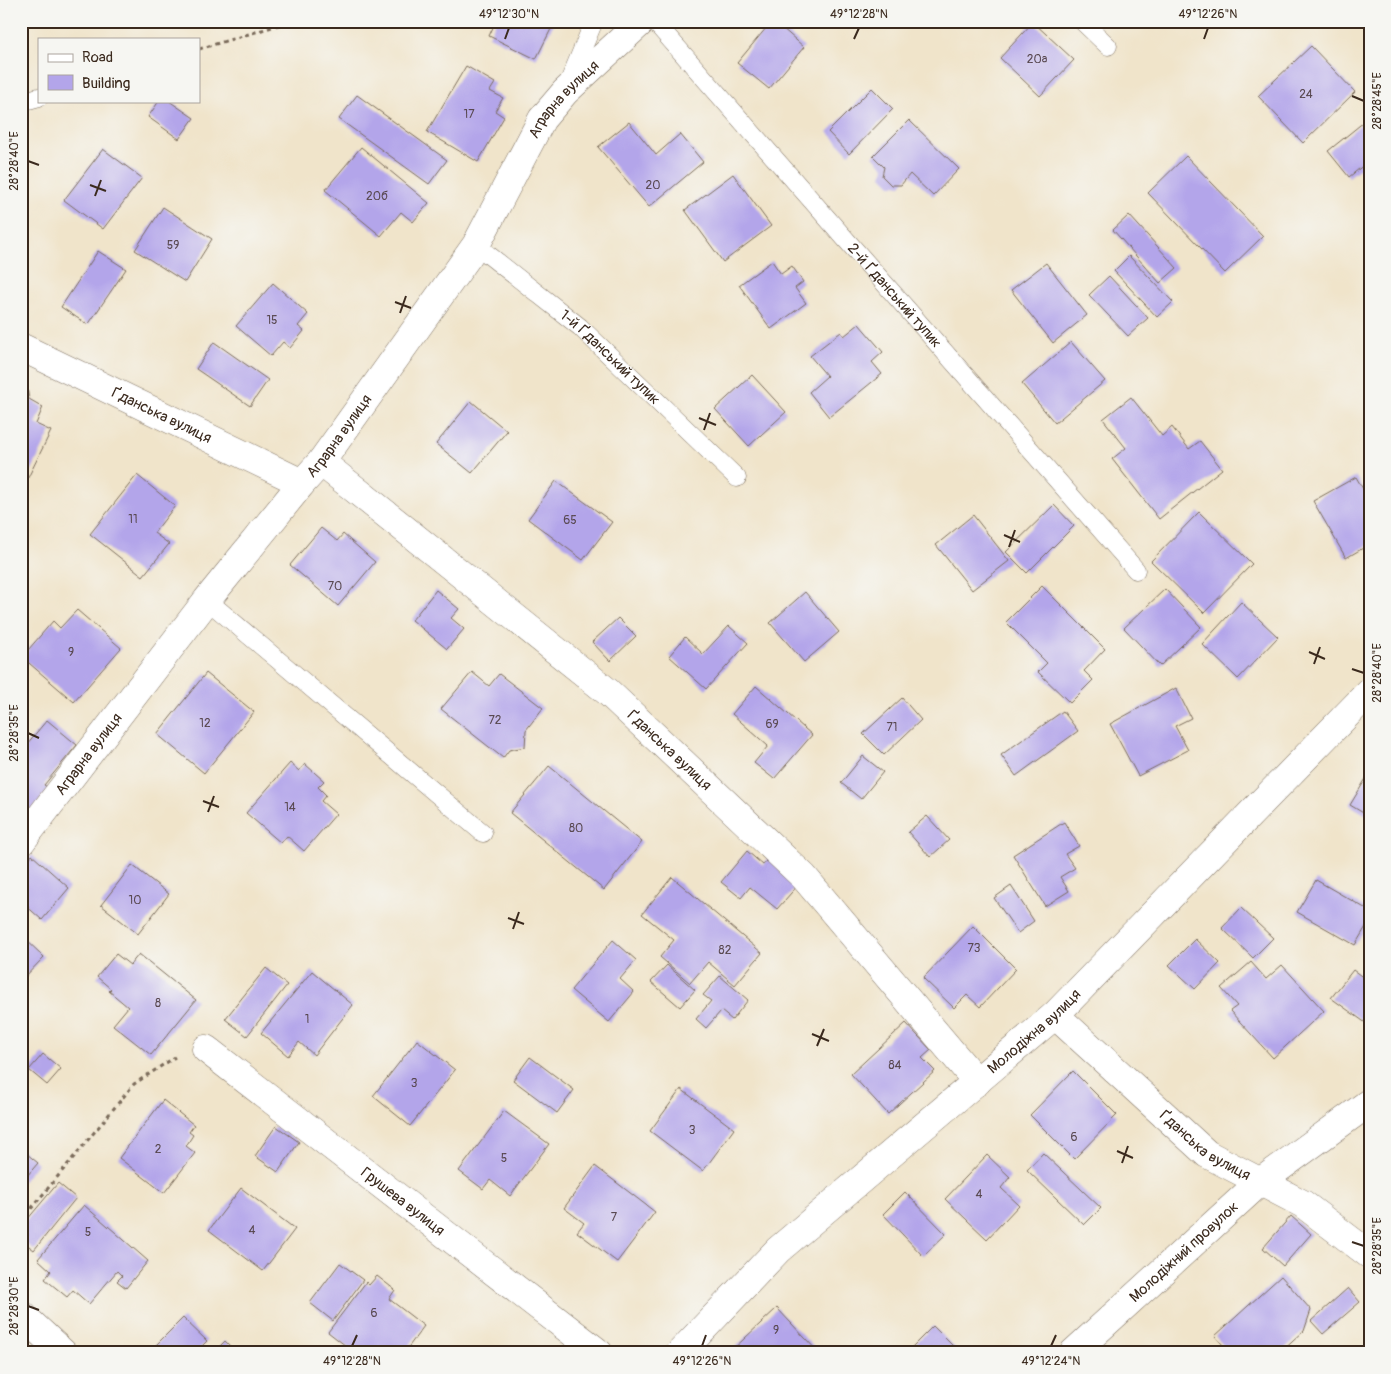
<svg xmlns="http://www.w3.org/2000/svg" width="1391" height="1374" font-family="Pangolin,sans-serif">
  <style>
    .building { fill: #b3a5ea }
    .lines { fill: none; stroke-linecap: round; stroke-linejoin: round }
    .lane-casing { stroke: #7a6b5a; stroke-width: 19 }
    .street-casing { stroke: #7a6b5a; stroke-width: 29 }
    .path { stroke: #7a6b5a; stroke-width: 3; stroke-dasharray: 4 4; stroke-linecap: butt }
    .lane { stroke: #fff; stroke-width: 18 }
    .street { stroke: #fff; stroke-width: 28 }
    .ticks { fill: none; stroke: #3b2a1e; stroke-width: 2 }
    .labels { text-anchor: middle; stroke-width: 4.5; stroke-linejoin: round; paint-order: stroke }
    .number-label { font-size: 12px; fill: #594951 }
    .street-label { font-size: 15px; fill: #3b2a1e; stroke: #f6f6f2 }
    .neatline { fill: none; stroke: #3b2a1e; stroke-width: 2 }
    .ticks-label { font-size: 12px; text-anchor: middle; fill: #3b2a1e }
  </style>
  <rect width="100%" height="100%" fill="#f6f6f2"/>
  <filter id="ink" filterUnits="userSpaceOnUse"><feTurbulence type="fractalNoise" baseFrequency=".02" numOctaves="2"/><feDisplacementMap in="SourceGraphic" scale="10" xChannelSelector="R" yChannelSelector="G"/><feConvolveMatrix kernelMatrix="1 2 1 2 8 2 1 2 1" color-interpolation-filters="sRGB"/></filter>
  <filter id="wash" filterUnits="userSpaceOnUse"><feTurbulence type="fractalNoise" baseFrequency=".0096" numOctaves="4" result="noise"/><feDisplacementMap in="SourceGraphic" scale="20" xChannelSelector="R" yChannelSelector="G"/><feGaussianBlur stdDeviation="1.12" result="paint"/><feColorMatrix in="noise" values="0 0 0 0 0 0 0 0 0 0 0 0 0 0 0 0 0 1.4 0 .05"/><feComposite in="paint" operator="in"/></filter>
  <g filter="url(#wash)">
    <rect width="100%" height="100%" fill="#f0e4ca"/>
    <g id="blocks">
      <path class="building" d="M 496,21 L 555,21 L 536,59 L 489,36 Z
        M 772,21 L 774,21 L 804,47 L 769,89 L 737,63 Z
        M 1033,22 L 1074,60 L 1040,96 L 1000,58 Z
        M 1311,46 L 1355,92 L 1303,143 L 1258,96 Z
        M 466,66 L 495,83 L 490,91 L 503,98 L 495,111 L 504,117 L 478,162 L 427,132 Z
        M 872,88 L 893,109 L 849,154 L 828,132 Z
        M 357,95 L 447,160 L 429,184 L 339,119 Z
        M 159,101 L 169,101 L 194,118 L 179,139 L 148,117 Z
        M 1370,117 L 1370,160 L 1349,177 L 1328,151 Z
        M 909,120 L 959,169 L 933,196 L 910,174 L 901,185 L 891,185 L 882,176 L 884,167 L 873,156 Z
        M 629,122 L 656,155 L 680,134 L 703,162 L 649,207 L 598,147 Z
        M 361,147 L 429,203 L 413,222 L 401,212 L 381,236 L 325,190 Z
        M 103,149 L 142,178 L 103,229 L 64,200 Z
        M 1186,156 L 1263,236 L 1225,273 L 1148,193 Z
        M 733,174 L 771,226 L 723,262 L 685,210 Z
        M 163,207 L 212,239 L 185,282 L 135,250 Z
        M 1129,215 L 1177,268 L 1160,283 L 1113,230 Z
        M 98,251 L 126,269 L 88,325 L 61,307 Z
        M 1129,256 L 1173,302 L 1157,317 L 1114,271 Z
        M 772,261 L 781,274 L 792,266 L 803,282 L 795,288 L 806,303 L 771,329 L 739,285 Z
        M 1046,263 L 1087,315 L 1053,343 L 1011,290 Z
        M 1109,276 L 1148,318 L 1128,336 L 1089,295 Z
        M 273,283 L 308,314 L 298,326 L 304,331 L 290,348 L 283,342 L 271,356 L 236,326 Z
        M 859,324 L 883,352 L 872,362 L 882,374 L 829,417 L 809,392 L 827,376 L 810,356 L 841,332 L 844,336 Z
        M 214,342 L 268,380 L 250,406 L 196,369 Z
        M 1071,342 L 1105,381 L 1055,423 L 1022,384 Z
        M 752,375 L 786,412 L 749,446 L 715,409 Z
        M 21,384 L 27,387 L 29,399 L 43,407 L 36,424 L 51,431 L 21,492 Z
        M 1131,397 L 1162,436 L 1172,427 L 1189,449 L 1200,441 L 1222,469 L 1159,519 L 1112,459 L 1126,448 L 1103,419 Z
        M 471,401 L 507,431 L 472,473 L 436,444 Z
        M 137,475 L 175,506 L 154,533 L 169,544 L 143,576 L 90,534 Z
        M 1356,477 L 1370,501 L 1370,544 L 1346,558 L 1313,501 Z
        M 556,481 L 612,522 L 583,560 L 528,519 Z
        M 1054,505 L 1074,526 L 1027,573 L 1006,552 Z
        M 1199,512 L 1252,564 L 1204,613 L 1151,561 Z
        M 973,515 L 1009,561 L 972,590 L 936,545 Z
        M 321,528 L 337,541 L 343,534 L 375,562 L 338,606 L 290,565 Z
        M 1042,586 L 1105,649 L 1084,671 L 1093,680 L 1070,703 L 1038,672 L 1047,663 L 1006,622 Z
        M 1165,589 L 1201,627 L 1160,666 L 1124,628 Z
        M 436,590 L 459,609 L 451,618 L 464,629 L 447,649 L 412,620 Z
        M 805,592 L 839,632 L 804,662 L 770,623 Z
        M 1241,602 L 1278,637 L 1238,679 L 1202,644 Z
        M 77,610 L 121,648 L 74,702 L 22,657 L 53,621 L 60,628 Z
        M 618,618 L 636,636 L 610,661 L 592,642 Z
        M 729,626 L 748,643 L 706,689 L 669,656 L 685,637 L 703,654 Z
        M 472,672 L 489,686 L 499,674 L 543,708 L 526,730 L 525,747 L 509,750 L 503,758 L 441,709 Z
        M 206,673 L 254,712 L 204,773 L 157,734 Z
        M 756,686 L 812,735 L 774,779 L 754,763 L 768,746 L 732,714 Z
        M 1176,688 L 1191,718 L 1175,726 L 1188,750 L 1138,776 L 1110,724 Z
        M 902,698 L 921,720 L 884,755 L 863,734 Z
        M 1063,711 L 1078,731 L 1016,776 L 1001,755 Z
        M 47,720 L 77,745 L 44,785 L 50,789 L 21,824 L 21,751 Z
        M 863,756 L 883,772 L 861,799 L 841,783 Z
        M 290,763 L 299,771 L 305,764 L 324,781 L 318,787 L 326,795 L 321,801 L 336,814 L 304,851 L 287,836 L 281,843 L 246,813 Z
        M 549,766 L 642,842 L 604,890 L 510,813 Z
        M 1370,772 L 1370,817 L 1350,805 Z
        M 927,816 L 949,840 L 930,857 L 908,832 Z
        M 1064,822 L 1079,846 L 1065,854 L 1075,868 L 1060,877 L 1069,891 L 1045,906 L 1013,855 Z
        M 747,851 L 763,865 L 768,858 L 799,884 L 777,909 L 750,887 L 741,898 L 721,882 Z
        M 32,855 L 69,888 L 42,920 L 21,901 L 21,868 Z
        M 132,865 L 169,894 L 138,934 L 101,905 Z
        M 672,877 L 762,953 L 735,985 L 708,962 L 690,983 L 660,957 L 674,940 L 642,914 Z
        M 1316,880 L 1370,911 L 1370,920 L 1355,945 L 1297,912 Z
        M 1011,886 L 1034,921 L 1018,933 L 994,898 Z
        M 1241,908 L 1273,938 L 1253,958 L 1222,928 Z
        M 973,926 L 1016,969 L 980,1007 L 967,995 L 954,1008 L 923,978 Z
        M 21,935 L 44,957 L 21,981 Z
        M 1195,939 L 1220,963 L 1195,989 L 1169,965 Z
        M 613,940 L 636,960 L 620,979 L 634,992 L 609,1022 L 571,990 Z
        M 116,954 L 130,965 L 139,954 L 196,1000 L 151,1055 L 113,1025 L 128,1007 L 109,991 L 111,989 L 97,977 Z
        M 1251,962 L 1266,979 L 1282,965 L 1324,1011 L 1273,1058 L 1230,1011 L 1237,1006 L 1221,988 Z
        M 667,965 L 695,990 L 680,1007 L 651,982 Z
        M 266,968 L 287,985 L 247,1036 L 225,1019 Z
        M 1353,970 L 1368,981 L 1370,978 L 1370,1026 L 1331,998 Z
        M 312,971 L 353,1005 L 314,1055 L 299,1042 L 288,1056 L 261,1033 Z
        M 720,976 L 748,1000 L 732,1020 L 721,1011 L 706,1028 L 696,1019 L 711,1001 L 703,995 Z
        M 906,1023 L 931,1050 L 922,1058 L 935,1071 L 888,1114 L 851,1074 Z
        M 417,1040 L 455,1070 L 410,1126 L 373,1096 Z
        M 43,1054 L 61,1069 L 47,1085 L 29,1070 Z
        M 530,1057 L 574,1090 L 557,1113 L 513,1080 Z
        M 1073,1071 L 1117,1115 L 1074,1159 L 1030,1115 Z
        M 681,1089 L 734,1129 L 703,1171 L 650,1131 Z
        M 163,1100 L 194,1125 L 189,1132 L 193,1135 L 186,1146 L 195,1153 L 164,1193 L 119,1158 Z
        M 504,1111 L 549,1144 L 510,1196 L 490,1180 L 483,1189 L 459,1171 Z
        M 276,1126 L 299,1142 L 278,1172 L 255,1156 Z
        M 21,1149 L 38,1163 L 21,1183 Z
        M 1043,1153 L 1101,1208 L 1084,1225 L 1027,1170 Z
        M 987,1155 L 1010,1177 L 1001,1188 L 1019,1205 L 987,1239 L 945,1199 Z
        M 595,1166 L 655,1212 L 617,1262 L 577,1232 L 584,1223 L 564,1208 Z
        M 58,1183 L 76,1198 L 34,1250 L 21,1240 L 21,1227 Z
        M 241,1188 L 295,1229 L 263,1271 L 209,1230 Z
        M 905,1192 L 946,1234 L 923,1256 L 883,1214 Z
        M 84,1205 L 148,1261 L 126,1288 L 117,1281 L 122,1276 L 117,1271 L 89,1304 L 73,1290 L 67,1297 L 45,1279 L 51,1271 L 38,1259 Z
        M 1291,1216 L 1311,1234 L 1283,1266 L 1263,1248 Z
        M 340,1263 L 363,1280 L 333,1321 L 310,1303 Z
        M 377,1276 L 395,1290 L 389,1299 L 424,1326 L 404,1353 L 355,1353 L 328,1332 L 366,1282 L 369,1285 Z
        M 1281,1276 L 1311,1310 L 1304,1331 L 1280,1353 L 1230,1353 L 1215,1336 Z
        M 1348,1288 L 1360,1302 L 1323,1334 L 1311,1321 Z
        M 777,1308 L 819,1353 L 729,1353 Z
        M 183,1318 L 207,1341 L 195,1353 L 148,1353 Z
        M 933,1326 L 960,1353 L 906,1353 Z
        M 225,1341 L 237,1353 L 213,1353 Z"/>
    </g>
  </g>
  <g filter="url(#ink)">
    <use href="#blocks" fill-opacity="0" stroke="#7a6b5a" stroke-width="1"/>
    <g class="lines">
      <defs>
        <g id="lane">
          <path id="s1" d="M 654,21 L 1136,570"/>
          <path d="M 1082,21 L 1108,46"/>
          <path d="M 568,84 L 594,21"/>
          <path d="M 21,102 L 39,97"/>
          <path id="s2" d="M 476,245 L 580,327 L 737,478"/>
          <path d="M 207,600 L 483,833"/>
        </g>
        <g id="street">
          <path id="s3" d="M 21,347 L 302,483"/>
          <path id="s4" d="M 321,462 L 608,692 L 804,877 L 977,1082"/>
          <path id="s5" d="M 21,842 L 207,600 L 302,483 L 321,462 L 476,245 L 542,119 L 565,92 L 642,21"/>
          <path id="s6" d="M 1055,1015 L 1207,1154 L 1303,1204 L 1370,1255"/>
          <path id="s7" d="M 206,1049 L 599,1353"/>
          <path d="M 21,1314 L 63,1353"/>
          <path id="s8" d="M 680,1353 L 778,1250 L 1055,1015 L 1370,691"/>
          <path id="s9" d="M 1073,1353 L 1260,1182 L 1370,1102"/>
        </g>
      </defs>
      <use href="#lane" class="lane-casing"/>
      <use href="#street" class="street-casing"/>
      <path class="path" d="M 199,49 L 292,21
        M 21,1221 L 134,1084 L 175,1057"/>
      <use href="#lane" class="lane"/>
      <use href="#street" class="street"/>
    </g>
  </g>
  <path class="ticks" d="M 505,39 L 509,28M 854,39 L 859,28M 1204,39 L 1208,28M 1352,96 L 1364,101M 28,161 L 39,165M 90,185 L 106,191M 95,196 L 101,180M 395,302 L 411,308M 400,313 L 406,296M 699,418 L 716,425M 704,430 L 710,413M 1004,535 L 1020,542M 1009,547 L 1015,530M 1309,652 L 1325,659M 1314,664 L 1320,647M 1352,669 L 1364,673M 28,733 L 39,738M 203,801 L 219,807M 208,812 L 214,796M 508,918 L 524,924M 513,929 L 519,912M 812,1034 L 829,1041M 817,1046 L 824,1029M 1117,1151 L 1133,1158M 1122,1163 L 1128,1146M 1352,1242 L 1364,1246M 28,1306 L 39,1310M 352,1346 L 357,1335M 702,1346 L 706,1335M 1051,1346 L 1056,1335"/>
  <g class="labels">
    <g class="number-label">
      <text x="1037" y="63">20а</text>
      <text x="1306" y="98">24</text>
      <text x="469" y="118">17</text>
      <text x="653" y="189">20</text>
      <text x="377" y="200">20б</text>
      <text x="173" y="249">59</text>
      <text x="272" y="324">15</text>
      <text x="133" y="523">11</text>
      <text x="570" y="524">65</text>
      <text x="335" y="590">70</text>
      <text x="71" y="656">9</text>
      <text x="495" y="724">72</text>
      <text x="205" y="727">12</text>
      <text x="772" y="728">69</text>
      <text x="892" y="731">71</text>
      <text x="290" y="811">14</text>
      <text x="576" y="832">80</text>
      <text x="135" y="904">10</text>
      <text x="974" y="952">73</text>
      <text x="725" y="954">82</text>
      <text x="158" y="1007">8</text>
      <text x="307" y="1023">1</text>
      <text x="895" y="1069">84</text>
      <text x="414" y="1087">3</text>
      <text x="692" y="1134">3</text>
      <text x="1074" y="1141">6</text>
      <text x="158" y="1153">2</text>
      <text x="504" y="1162">5</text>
      <text x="979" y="1198">4</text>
      <text x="614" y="1221">7</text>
      <text x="252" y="1234">4</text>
      <text x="88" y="1236">5</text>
      <text x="374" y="1317">6</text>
      <text x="776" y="1334">9</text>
    </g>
    <g class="street-label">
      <text dy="5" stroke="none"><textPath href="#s5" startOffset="922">Аграрна вулиця</textPath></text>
      <text dy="5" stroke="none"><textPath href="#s1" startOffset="365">2-й Ґданський тупик</textPath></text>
      <text dy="5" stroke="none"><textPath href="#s2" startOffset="175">1-й Ґданський тупик</textPath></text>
      <text dy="5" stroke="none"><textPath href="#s3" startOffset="156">Ґданська вулиця</textPath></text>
      <text dy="5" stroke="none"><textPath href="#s5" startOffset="516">Аграрна вулиця</textPath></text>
      <text dy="5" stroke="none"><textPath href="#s4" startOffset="452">Ґданська вулиця</textPath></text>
      <text dy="5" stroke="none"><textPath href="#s5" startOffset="111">Аграрна вулиця</textPath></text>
      <text dy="5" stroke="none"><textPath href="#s8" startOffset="479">Молодіжна вулиця</textPath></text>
      <text dy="5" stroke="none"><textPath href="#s6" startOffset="199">Ґданська вулиця</textPath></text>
      <text dy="5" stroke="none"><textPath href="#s7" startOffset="249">Грушева вулиця</textPath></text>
      <text dy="5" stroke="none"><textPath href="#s9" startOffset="150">Молодіжний провулок</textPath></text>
    </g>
  </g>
  <rect width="1391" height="1374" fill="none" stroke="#f6f6f2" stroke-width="55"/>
  <rect x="38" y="38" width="162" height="65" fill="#f6f6f2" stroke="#aba49d"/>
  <rect x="48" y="54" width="25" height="8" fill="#ffffff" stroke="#aba49d"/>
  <text x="82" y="62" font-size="15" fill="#3b2a1e">Road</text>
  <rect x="48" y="75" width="25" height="15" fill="#b3a5ea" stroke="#aba49d"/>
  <text x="82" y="88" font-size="15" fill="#3b2a1e">Building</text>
  <rect x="28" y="28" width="1336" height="1318" class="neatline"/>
  <g class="ticks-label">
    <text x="509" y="18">49°12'30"N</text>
    <text x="859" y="18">49°12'28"N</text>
    <text x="1208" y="18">49°12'26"N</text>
    <text transform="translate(1377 101) rotate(-90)" y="4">28°28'45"E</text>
    <text transform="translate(14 161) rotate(-90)" y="4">28°28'40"E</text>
    <text transform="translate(1377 673) rotate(-90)" y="4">28°28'40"E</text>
    <text transform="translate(14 733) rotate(-90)" y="4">28°28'35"E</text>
    <text transform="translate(1377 1246) rotate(-90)" y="4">28°28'35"E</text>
    <text transform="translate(14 1306) rotate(-90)" y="4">28°28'30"E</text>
    <text x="352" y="1365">49°12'28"N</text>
    <text x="702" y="1365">49°12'26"N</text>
    <text x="1051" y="1365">49°12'24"N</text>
  </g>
</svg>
